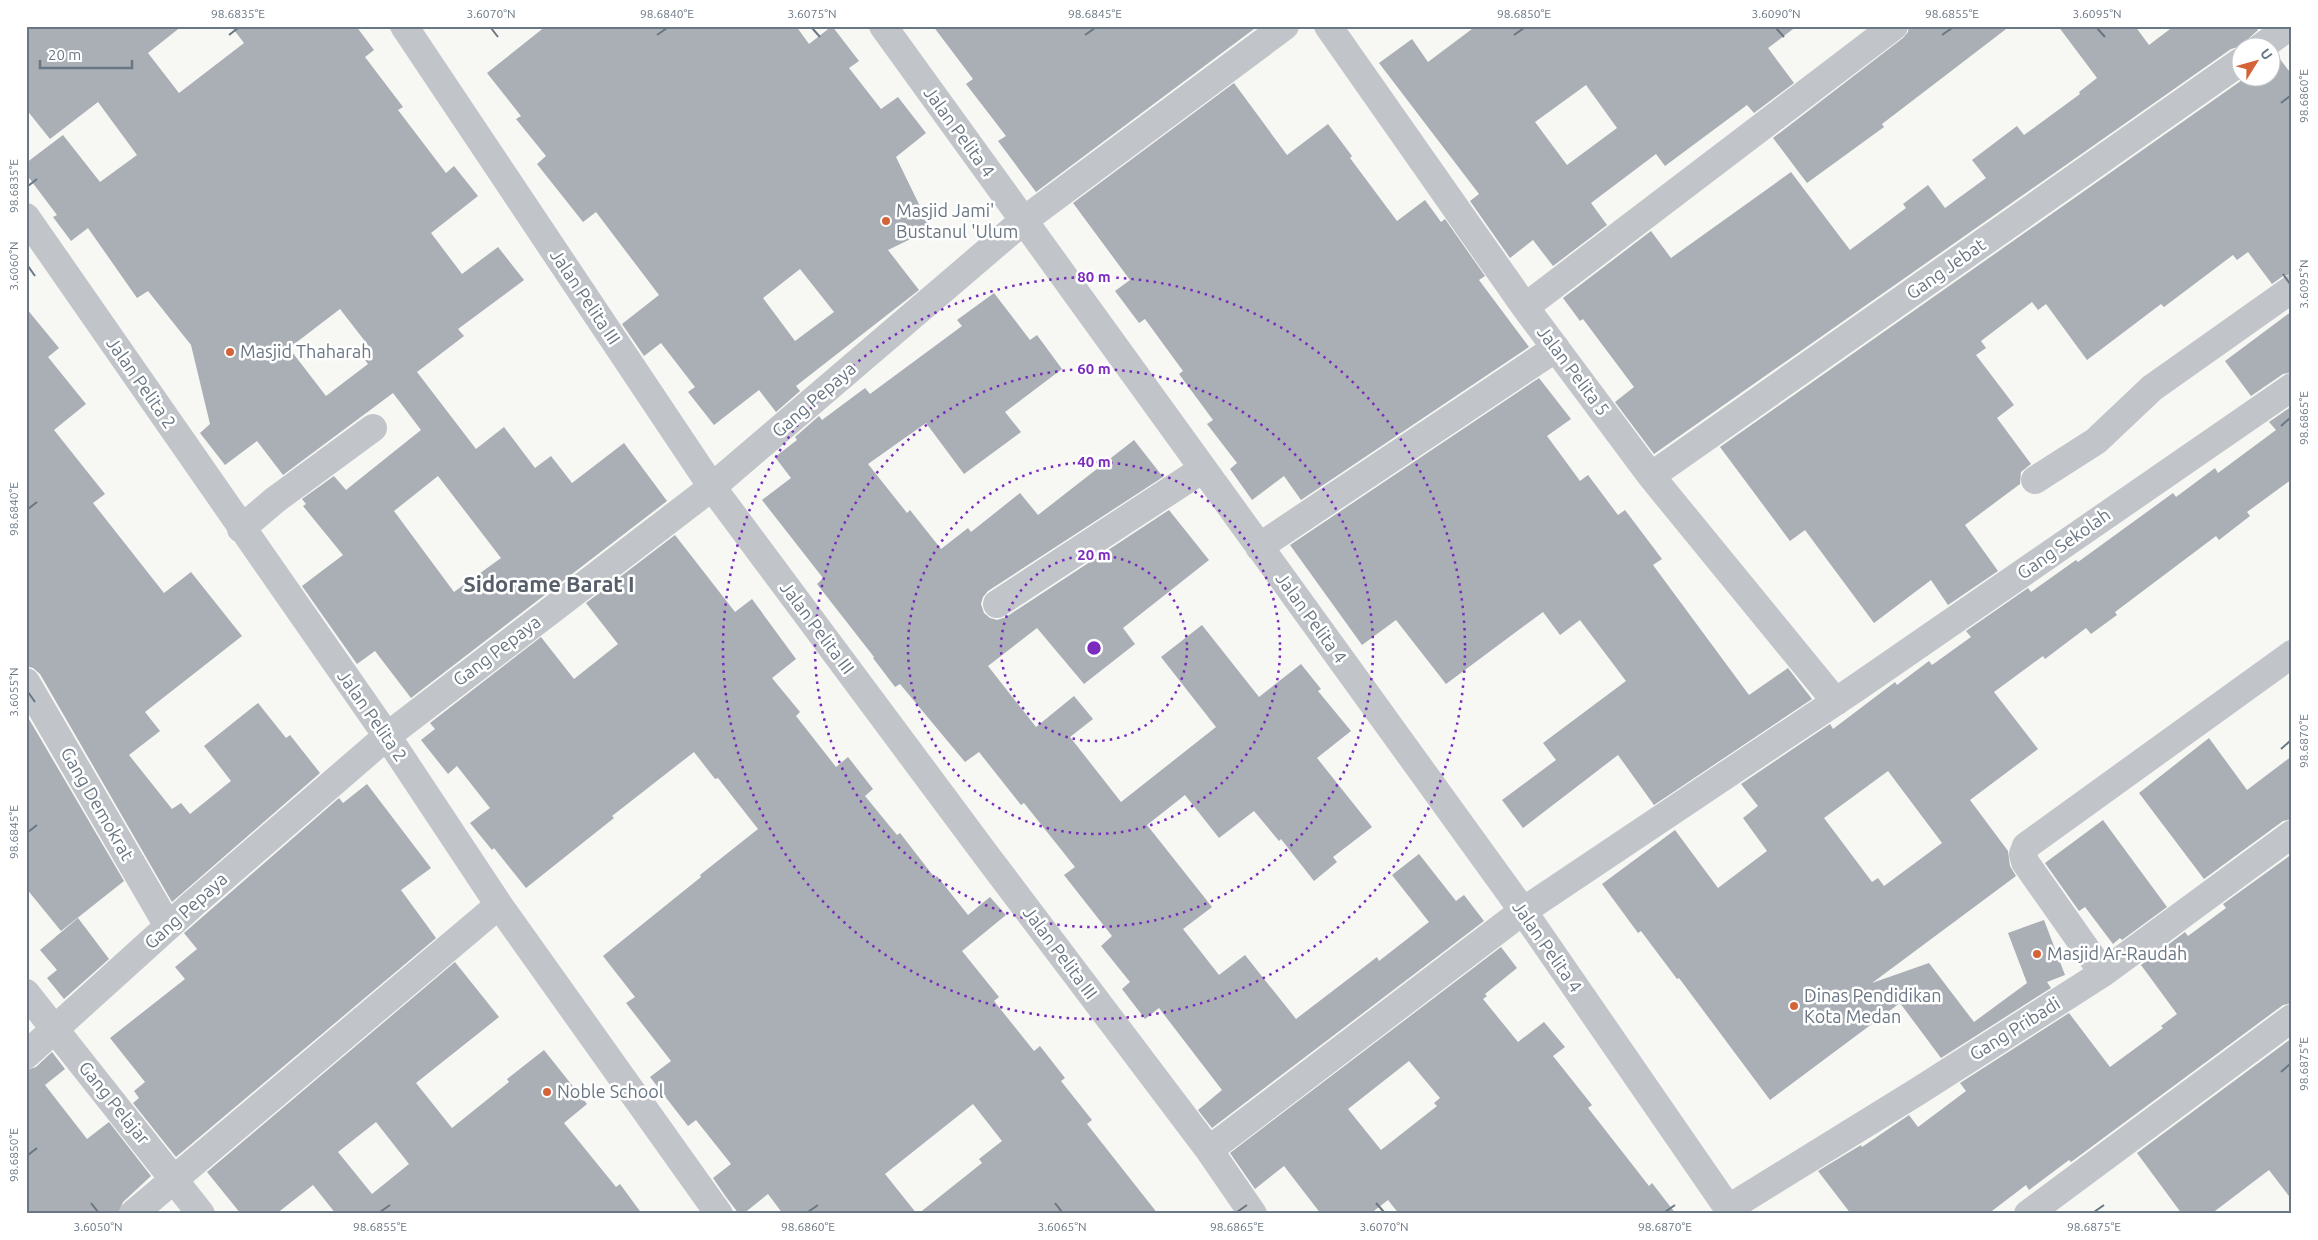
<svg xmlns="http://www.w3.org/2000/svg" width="2318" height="1240" font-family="Ubuntu,sans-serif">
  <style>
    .building { fill: #a9afb5; fill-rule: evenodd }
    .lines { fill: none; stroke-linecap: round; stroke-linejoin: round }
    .minor { stroke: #c1c4c8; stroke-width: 28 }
    .ticks { fill: none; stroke: #697683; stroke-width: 2 }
    .ring { fill: none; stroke: #7b2cbf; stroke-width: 2.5; stroke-dasharray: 2.5 5 }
    .poi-dot { fill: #d46438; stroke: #fff; stroke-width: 2 }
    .labels { text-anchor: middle; stroke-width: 5; stroke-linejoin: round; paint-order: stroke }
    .street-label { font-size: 18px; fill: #697683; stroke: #fff }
    .poi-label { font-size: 18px; fill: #697683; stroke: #fff; text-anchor: start }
    .district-label { font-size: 22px; font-weight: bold; fill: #565f69; stroke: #fff }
    .centre { fill: #7b2cbf; stroke: #fff; stroke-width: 2.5 }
    .ring-label { font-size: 15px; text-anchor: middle; font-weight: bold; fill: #7b2cbf; stroke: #fff; stroke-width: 5; stroke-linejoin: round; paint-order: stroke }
    .neatline { fill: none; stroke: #697683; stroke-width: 2 }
    .ticks-label { font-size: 12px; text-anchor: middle; fill: #697683 }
  </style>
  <rect width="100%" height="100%" fill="#f7f7f4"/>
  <path class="building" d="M 26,26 L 182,26 L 148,53 L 179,93 L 244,43 L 231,26 L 356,26 L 374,50 L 365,57 L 403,107 L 398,110 L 446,173 L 454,166 L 478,196 L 431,233 L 462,274 L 498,247 L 524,280 L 458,329 L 464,336 L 417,372 L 476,449 L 504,427 L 535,468 L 551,456 L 572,483 L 624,443 L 667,501 L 411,698 L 375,651 L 357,664 L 302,586 L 343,555 L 303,506 L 306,504 L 302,499 L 334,476 L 346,490 L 421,430 L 393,393 L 283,475 L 257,441 L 225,465 L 200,433 L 210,424 L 191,345 L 148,291 L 137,298 L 88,228 L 71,241 L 53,217 L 57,215 L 26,174 L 26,163 L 63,135 L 100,182 L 137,155 L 98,102 L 50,139 L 26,109 ZM 340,309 L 371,349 L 362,356 L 368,364 L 326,396 L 289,348 ZM 438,476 L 501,558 L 454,592 L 394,511 Z
    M 546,26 L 796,26 L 809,44 L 832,26 L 859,61 L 849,68 L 881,109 L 898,97 L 926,133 L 896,157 L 931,229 L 888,250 L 919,290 L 796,386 L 800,391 L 776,412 L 759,390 L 714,425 L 688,392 L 695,387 L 661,343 L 644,356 L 622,324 L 659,295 L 596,212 L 583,222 L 537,164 L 546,156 L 516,119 L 521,116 L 487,73 ZM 800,269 L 834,312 L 795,341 L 763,298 Z
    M 933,26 L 1258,26 L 1036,192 L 998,141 L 1006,136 L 966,84 L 973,79 Z
    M 1476,26 L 1797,26 L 1768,48 L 1794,83 L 1754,113 L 1747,105 L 1665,166 L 1656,154 L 1591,203 L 1607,225 L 1553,266 L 1533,240 L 1510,258 L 1470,201 L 1479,194 L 1379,63 L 1412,39 L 1428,62 ZM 1586,85 L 1617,128 L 1567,165 L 1535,122 Z
    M 1909,26 L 2010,26 L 1882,124 L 1884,127 L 1807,183 L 1773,138 L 1903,38 L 1908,32 Z
    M 2058,26 L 2135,26 L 2149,45 L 2174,26 L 2255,26 L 2258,30 L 2246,41 L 2245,47 L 2238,47 L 2231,49 L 1654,454 L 1615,402 L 1634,387 L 1583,319 L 1580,321 L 1563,298 L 1651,231 L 1671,258 L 1791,172 L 1850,250 L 1906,208 L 1903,204 L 1928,185 L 1945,208 L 1986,178 L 1972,160 L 2017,126 L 2024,135 L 2080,94 L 2079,92 L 2097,78 Z
    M 2277,55 L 2292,75 L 2292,274 L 2283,276 L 2272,284 L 2248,252 L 2237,260 L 2233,255 L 2164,307 L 2161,304 L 2087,360 L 2046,304 L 2038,310 L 2032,302 L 1981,341 L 1986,348 L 1976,355 L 2014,405 L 1997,418 L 2031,464 L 2021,472 L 2020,484 L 1965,525 L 1998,571 L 1948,605 L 1931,580 L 1874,623 L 1805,530 L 1790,541 L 1720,447 L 2245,78 L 2270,78 L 2270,60 Z
    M 1234,83 L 1287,155 L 1328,124 L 1352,156 L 1350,158 L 1397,221 L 1425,200 L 1441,222 L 1445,219 L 1485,276 L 1479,280 L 1529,347 L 1301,500 L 1284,476 L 1252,500 L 1230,469 L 1237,463 L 1207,424 L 1213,420 L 1179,374 L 1183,371 L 1145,319 L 1139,323 L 1115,291 L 1130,280 L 1073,203 Z
    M 994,293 L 1030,340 L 1037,335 L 1062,369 L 1005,412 L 1021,432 L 964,474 L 926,423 L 868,464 L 907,513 L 910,510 L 941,549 L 968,528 L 971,532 L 1020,493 L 1038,515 L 1134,440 L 1163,477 L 988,591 L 983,597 L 981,604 L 984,613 L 990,618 L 997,620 L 1006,617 L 1169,510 L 1209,560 L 1123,628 L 1135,644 L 1084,684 L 1037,628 L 988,666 L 1036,727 L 1074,696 L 1093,719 L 1070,737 L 1121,802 L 1216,727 L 1161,657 L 1202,625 L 1259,697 L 1301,664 L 1321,689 L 1318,691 L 1351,731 L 1317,758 L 1372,827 L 1333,857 L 1337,862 L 1314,881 L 1281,839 L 1279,841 L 1254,811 L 1219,838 L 1185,795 L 1147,825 L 1212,907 L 1183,929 L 1219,975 L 1245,955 L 1296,1019 L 1377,957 L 1379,961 L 1429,922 L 1392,875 L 1419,854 L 1456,901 L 1464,895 L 1484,921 L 1212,1128 L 1198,1110 L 1222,1090 L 1159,1008 L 1145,1019 L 1122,989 L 1130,982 L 1101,946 L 1112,936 L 1064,875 L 1075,867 L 1024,803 L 1021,805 L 979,752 L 965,762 L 900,684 L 895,687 L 873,658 L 874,657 L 817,584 L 823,578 L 762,500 L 791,478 L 775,457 L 797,440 L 795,437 L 819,416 L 822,420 L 865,388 L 870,394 L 962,326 L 957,320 Z
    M 26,308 L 59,348 L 48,357 L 86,404 L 54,430 L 105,494 L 93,503 L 164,593 L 191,572 L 242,636 L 145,712 L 160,731 L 129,755 L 172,809 L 181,803 L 190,814 L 231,781 L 204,746 L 258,703 L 286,738 L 290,735 L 320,773 L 172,902 L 40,674 L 33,668 L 26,666 Z
    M 2292,308 L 2292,372 L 2283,374 L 2251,396 L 2225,361 L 2292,311 Z
    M 1539,378 L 1571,419 L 1547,436 L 1580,481 L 1588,475 L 1618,515 L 1625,510 L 1662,559 L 1653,565 L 1749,695 L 1788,668 L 1812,699 L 1654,805 L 1618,755 L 1523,828 L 1502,800 L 1556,760 L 1543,743 L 1626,681 L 1580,620 L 1560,635 L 1543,612 L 1446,684 L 1396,620 L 1362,645 L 1290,545 Z
    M 2292,406 L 2292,479 L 2247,512 L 2250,516 L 2219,540 L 2216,536 L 2115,612 L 2117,615 L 2091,634 L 2086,628 L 2045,659 L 2043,656 L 1994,692 L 2038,749 L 1970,800 L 2008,851 L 2010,866 L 2016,876 L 1872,983 L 1929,963 L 1974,1022 L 2027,983 L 2008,933 L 2044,920 L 2065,975 L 2047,982 L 2051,988 L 1941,1058 L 1900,1003 L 1770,1100 L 1679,978 L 1677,979 L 1641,931 L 1638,933 L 1602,884 L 1675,830 L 1718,888 L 1767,851 L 1743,818 L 1758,806 L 1741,784 L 1830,724 L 1833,729 L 1895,682 L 1897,685 L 1929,661 L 1932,665 L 1971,637 L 1966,631 L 2028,588 L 2031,592 L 2076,560 L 2078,562 L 2173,493 L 2176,497 L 2215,468 L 2218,473 L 2276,430 L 2269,422 ZM 1888,771 L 1942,843 L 1884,886 L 1878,878 L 1872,882 L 1824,818 Z
    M 675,535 L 735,612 L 752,599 L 796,659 L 772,678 L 800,712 L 796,716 L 836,767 L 848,757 L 873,789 L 865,796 L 897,835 L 900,833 L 935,878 L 937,876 L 968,915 L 990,897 L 1006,915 L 962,951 L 999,997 L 994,1001 L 1034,1051 L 1040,1046 L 1065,1078 L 1061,1081 L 1092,1120 L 1087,1124 L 1158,1214 L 918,1214 L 982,1163 L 979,1159 L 1002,1141 L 973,1104 L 885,1174 L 917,1214 L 783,1214 L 768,1194 L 743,1214 L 739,1214 L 726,1197 L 713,1178 L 731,1164 L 696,1120 L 688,1126 L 650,1077 L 671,1061 L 626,1003 L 635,997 L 603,956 L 701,877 L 700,875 L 758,829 L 718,778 L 715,779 L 694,752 L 612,816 L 614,818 L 526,888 L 494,848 L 492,850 L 470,823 L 490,808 L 457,766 L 448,774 L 421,740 L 435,729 L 430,723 L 541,637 L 574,679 L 618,644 L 586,603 Z
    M 26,714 L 124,881 L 61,931 L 26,888 Z
    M 2209,738 L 2247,790 L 2292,756 L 2292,819 L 2283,821 L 2204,879 L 2139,793 Z
    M 367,784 L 431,868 L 401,890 L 436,938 L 176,1157 L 133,1103 L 139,1098 L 134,1091 L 145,1082 L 110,1038 L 185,979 L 175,967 L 197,949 L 184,933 L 339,798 L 343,803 Z
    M 2103,820 L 2167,907 L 2122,940 L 2120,938 L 2113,944 L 2085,907 L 2079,911 L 2045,863 Z
    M 2292,854 L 2292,1003 L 2283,1005 L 2071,1162 L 2069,1160 L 2029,1190 L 2026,1185 L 1988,1214 L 1851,1214 L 1818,1171 L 1861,1145 L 1862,1147 L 1909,1115 L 1918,1127 L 1966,1091 L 1960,1083 L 2069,1013 L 2110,1067 L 2163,1028 L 2161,1026 L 2177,1014 L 2141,965 L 2185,932 L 2188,936 L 2226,908 L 2223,904 Z
    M 78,918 L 109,959 L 64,999 L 47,978 L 57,970 L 40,950 Z
    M 1501,947 L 1517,968 L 1485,994 L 1487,996 L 1483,999 L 1518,1042 L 1544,1022 L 1565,1047 L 1553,1056 L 1592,1105 L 1588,1108 L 1649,1186 L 1652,1183 L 1676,1214 L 1399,1214 L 1388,1200 L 1370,1214 L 1321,1214 L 1284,1166 L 1255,1189 L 1230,1153 ZM 1409,1061 L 1440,1098 L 1434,1103 L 1437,1106 L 1381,1150 L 1348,1109 Z
    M 455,962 L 499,1017 L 416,1083 L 452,1128 L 509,1082 L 507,1079 L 544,1050 L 587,1104 L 564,1123 L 616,1187 L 620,1184 L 642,1214 L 336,1214 L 313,1185 L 276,1214 L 241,1214 L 207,1172 ZM 376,1122 L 409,1164 L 372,1194 L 338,1152 Z
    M 2292,1038 L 2292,1200 L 2269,1170 L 2211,1214 L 2182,1214 L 2137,1153 Z
    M 52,1052 L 65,1069 L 45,1085 L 87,1139 L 109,1122 L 151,1176 L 123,1202 L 118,1214 L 26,1214 L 26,1070 L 36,1067 Z"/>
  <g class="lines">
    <path class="minor" d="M 404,26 L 712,487 L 986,855 L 1209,1150 L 1253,1214
      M 883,26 L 1523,911 L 1732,1214
      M 1328,26 L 1525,307 L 1651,476 L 1836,702
      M 2260,48 L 2290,26
      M 26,217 L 387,736 L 499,905 L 719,1214
      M 1525,307 L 1894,26
      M 1651,476 L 2240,62
      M 2035,480 L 2096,441 L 2152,388 L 2292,289
      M 241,529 L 275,500 L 373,428
      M 1259,547 L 1556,348
      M 997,604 L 1203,469
      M 26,682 L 168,926
      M 2103,973 L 2025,862 L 2023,854 L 2026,846 L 2292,654
      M 26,993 L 201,1214
      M 26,1055 L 194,903 L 387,736 L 712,487 L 1023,221 L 1285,26
      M 1209,1150 L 1523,911 L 1856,688 L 2292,387
      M 1729,1208 L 1920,1090 L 2103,973 L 2292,834
      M 133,1214 L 499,905
      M 2028,1214 L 2292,1018"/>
  </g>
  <path class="ticks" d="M 491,28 L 498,37M 812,28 L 820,37M 1776,28 L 1784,37M 2097,28 L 2105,37M 229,35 L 238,28M 657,35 L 667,28M 1085,35 L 1095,28M 1514,35 L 1524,28M 1942,35 L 1952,28M 2281,103 L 2290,96M 28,186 L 37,179M 28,266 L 35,276M 2283,274 L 2290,284M 2281,426 L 2290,418M 28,509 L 37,502M 28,692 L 35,702M 2281,749 L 2290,741M 28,832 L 37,825M 2281,1072 L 2290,1064M 28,1155 L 37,1148M 91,1203 L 98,1212M 1055,1203 L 1062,1212M 1376,1203 L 1384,1212M 380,1212 L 390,1205M 808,1212 L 818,1205M 1237,1212 L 1247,1205M 1665,1212 L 1675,1205M 2094,1212 L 2104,1205"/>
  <g class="ring">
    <circle cx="1094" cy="648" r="93"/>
    <circle cx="1094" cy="648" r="186"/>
    <circle cx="1094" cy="648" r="279"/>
    <circle cx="1094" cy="648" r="371"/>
  </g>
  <g class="poi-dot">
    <circle cx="886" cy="221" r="5"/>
    <circle cx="230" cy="352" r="5"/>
    <circle cx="2037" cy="954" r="5"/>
    <circle cx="1794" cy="1006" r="5"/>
    <circle cx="547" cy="1092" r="5"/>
  </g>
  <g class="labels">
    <g class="street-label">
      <text transform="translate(959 132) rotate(54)" y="6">Jalan Pelita 4</text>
      <text transform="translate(1946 269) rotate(-35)" y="6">Gang Jebat</text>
      <text transform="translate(585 297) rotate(56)" y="6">Jalan Pelita III</text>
      <text transform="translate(1573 371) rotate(53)" y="6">Jalan Pelita 5</text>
      <text transform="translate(141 383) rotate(55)" y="6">Jalan Pelita 2</text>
      <text transform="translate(814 400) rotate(-41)" y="6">Gang Pepaya</text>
      <text transform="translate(2064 544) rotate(-35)" y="6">Gang Sekolah</text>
      <text transform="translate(1311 618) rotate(54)" y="6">Jalan Pelita 4</text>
      <text transform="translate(817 628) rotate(53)" y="6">Jalan Pelita III</text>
      <text transform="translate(497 651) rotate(-37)" y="6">Gang Pepaya</text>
      <text transform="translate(372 716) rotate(55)" y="6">Jalan Pelita 2</text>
      <text transform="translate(97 804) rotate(60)" y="6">Gang Demokrat</text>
      <text transform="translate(186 911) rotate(-42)" y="6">Gang Pepaya</text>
      <text transform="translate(1547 947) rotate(55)" y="6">Jalan Pelita 4</text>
      <text transform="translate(1060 953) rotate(53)" y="6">Jalan Pelita III</text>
      <text transform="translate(2015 1029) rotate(-32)" y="6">Gang Pribadi</text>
      <text transform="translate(114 1103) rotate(51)" y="6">Gang Pelajar</text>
    </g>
    <g class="poi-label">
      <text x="896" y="217">Masjid Jami'<tspan x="896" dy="21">Bustanul 'Ulum</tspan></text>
      <text x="240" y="358">Masjid Thaharah</text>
      <text x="2047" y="960">Masjid Ar-Raudah</text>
      <text x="1804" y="1002">Dinas Pendidikan<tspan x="1804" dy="21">Kota Medan</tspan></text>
      <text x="557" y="1098">Noble School</text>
    </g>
    <g class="district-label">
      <text x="549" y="592">Sidorame Barat I</text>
    </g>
  </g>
  <circle cx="1094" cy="648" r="8" class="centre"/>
  <g class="ring-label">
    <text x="1094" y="282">80 m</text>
    <text x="1094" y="374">60 m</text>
    <text x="1094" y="467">40 m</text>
    <text x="1094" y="560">20 m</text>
  </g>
  <rect width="2318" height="1240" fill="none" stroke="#ffffff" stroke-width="55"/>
  <g transform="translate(2256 62) rotate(53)"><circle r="24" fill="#ffffff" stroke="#c3c8cd"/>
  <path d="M0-4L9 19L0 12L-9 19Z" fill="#d46438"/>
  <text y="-8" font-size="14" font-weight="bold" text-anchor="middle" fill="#697683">U</text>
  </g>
  <path d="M40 60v8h92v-8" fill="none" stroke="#697683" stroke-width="2.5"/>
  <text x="48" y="60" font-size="15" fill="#697683" stroke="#ffffff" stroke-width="4" paint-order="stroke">20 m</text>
  <rect x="28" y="28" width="2262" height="1184" class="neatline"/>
  <g class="ticks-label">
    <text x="238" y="18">98.6835°E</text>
    <text x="491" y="18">3.6070°N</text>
    <text x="667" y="18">98.6840°E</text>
    <text x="812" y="18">3.6075°N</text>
    <text x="1095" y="18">98.6845°E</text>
    <text x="1524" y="18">98.6850°E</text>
    <text x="1776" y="18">3.6090°N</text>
    <text x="1952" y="18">98.6855°E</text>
    <text x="2097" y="18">3.6095°N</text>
    <text transform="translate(2304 96) rotate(-90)" y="4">98.6860°E</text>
    <text transform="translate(14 186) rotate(-90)" y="4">98.6835°E</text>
    <text transform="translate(14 266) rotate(-90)" y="4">3.6060°N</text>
    <text transform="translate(2304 284) rotate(-90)" y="4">3.6095°N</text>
    <text transform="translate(2304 418) rotate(-90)" y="4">98.6865°E</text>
    <text transform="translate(14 509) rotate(-90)" y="4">98.6840°E</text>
    <text transform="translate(14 692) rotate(-90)" y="4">3.6055°N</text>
    <text transform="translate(2304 741) rotate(-90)" y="4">98.6870°E</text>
    <text transform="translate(14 832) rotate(-90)" y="4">98.6845°E</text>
    <text transform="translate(2304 1064) rotate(-90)" y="4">98.6875°E</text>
    <text transform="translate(14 1155) rotate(-90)" y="4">98.6850°E</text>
    <text x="98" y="1231">3.6050°N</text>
    <text x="380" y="1231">98.6855°E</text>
    <text x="808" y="1231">98.6860°E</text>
    <text x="1062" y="1231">3.6065°N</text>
    <text x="1237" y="1231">98.6865°E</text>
    <text x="1384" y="1231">3.6070°N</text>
    <text x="1665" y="1231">98.6870°E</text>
    <text x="2094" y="1231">98.6875°E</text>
  </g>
</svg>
